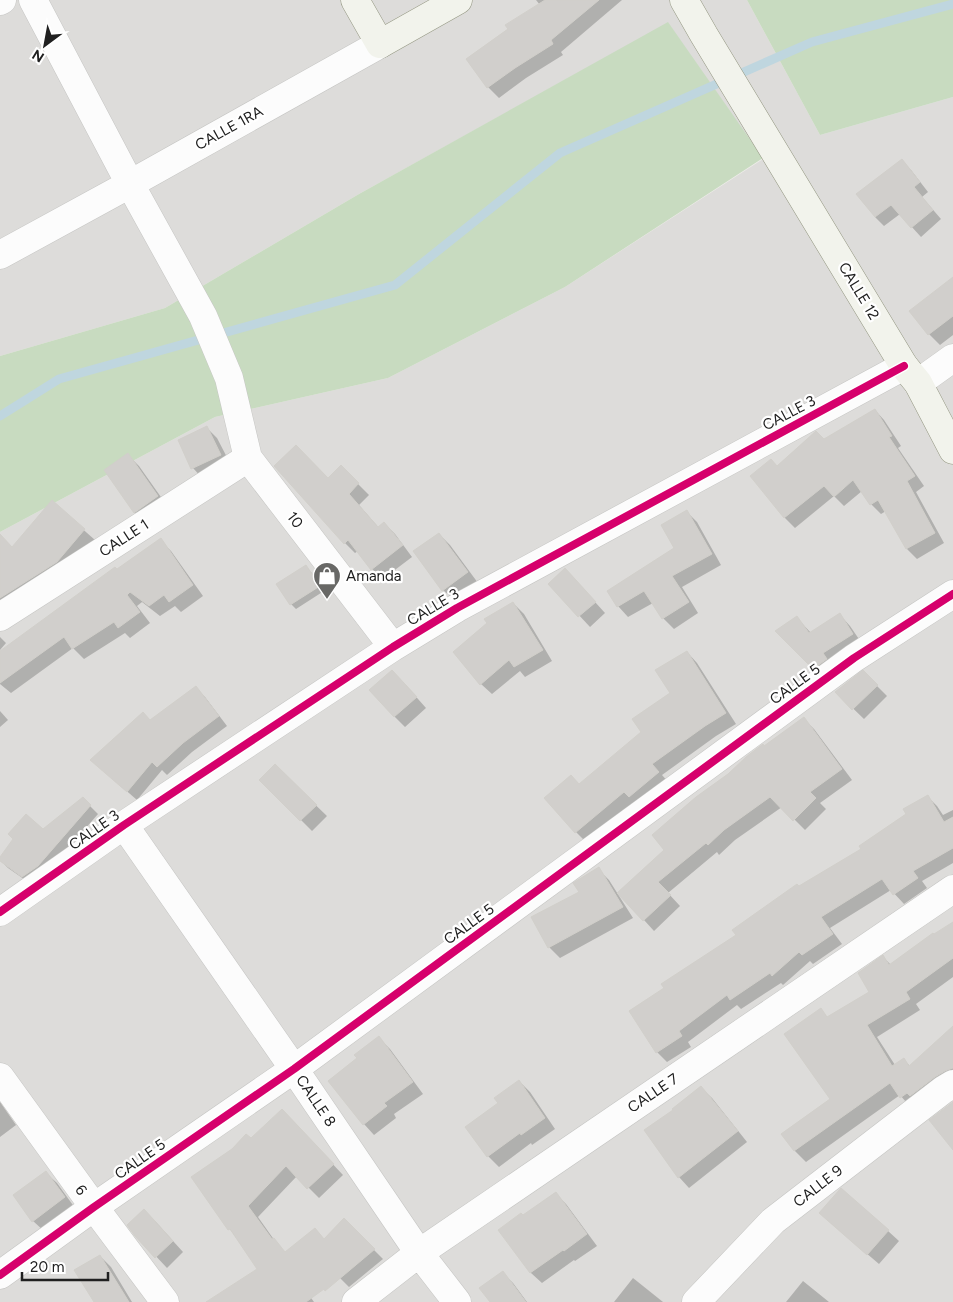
<svg xmlns="http://www.w3.org/2000/svg" width="953" height="1302" font-family="Figtree,sans-serif">
  <style>
    .residential { fill: #dddcda }
    .forest { fill: #c8dbc0 }
    .shadow { fill: #0003 }
    .lines { fill: none; stroke-linecap: round; stroke-linejoin: round }
    .stream { stroke: #bfd6df; stroke-width: 9 }
    .building { fill: #d1cfcc; stroke: #d1cfca }
    .street-casing { stroke: #c5c5c3; stroke-width: 29 }
    .secondary-casing { stroke: #949782; stroke-width: 29 }
    .street { stroke: #fcfcfc; stroke-width: 28 }
    .secondary { stroke: #f2f3ec; stroke-width: 28 }
    .cycleway-casing { stroke: #fff; stroke-width: 11 }
    .cycleway { stroke: #d6006c; stroke-width: 8 }
    .labels { text-anchor: middle; stroke-width: 4.5; stroke-linejoin: round; paint-order: stroke }
    .street-label { font-size: 15px; fill: #202020; stroke: #fff }
    .poi-label { font-size: 15px; fill: #202020; stroke: #fff; text-anchor: start }
  </style>
  <rect width="100%" height="100%" fill="#eeede9"/>
  <path class="residential" d="M 0,0 L 747,0 L 820,135 L 953,97 L 953,1302 L 0,1302 L 0,532 L 215,417 L 388,378 L 565,287 L 763,159 L 668,23 L 359,194 L 165,308 L 0,356 Z"/>
  <path class="forest" d="M 747,0 L 953,0 L 953,97 L 820,135 Z
    M 668,22 L 763,158 L 565,287 L 388,378 L 215,417 L 0,532 L 0,356 L 165,308 L 359,194 Z"/>
  <path class="shadow" d="M 536,0 L 622,0 L 561,52 L 563,55 L 526,78 L 499,98 L 488,87 L 468,59 L 510,30 L 540,5 Z
    M 902,161 L 911,170 L 928,192 L 922,197 L 941,219 L 921,237 L 900,214 L 884,226 L 875,217 Z
    M 953,278 L 953,335 L 940,345 L 929,334 L 911,311 Z
    M 875,410 L 884,420 L 901,446 L 898,448 L 924,486 L 916,492 L 944,543 L 917,559 L 907,549 L 886,511 L 881,514 L 871,504 L 862,491 L 844,506 L 834,496 L 795,528 L 785,518 L 752,476 L 777,467 Z
    M 206,427 L 217,438 L 231,465 L 203,479 L 193,468 Z
    M 128,455 L 139,466 L 168,507 L 145,523 L 134,512 Z
    M 341,467 L 369,495 L 359,505 L 379,528 L 384,523 L 395,534 L 412,557 L 383,579 L 372,569 L 358,551 L 355,553 L 345,543 L 328,480 Z
    M 52,502 L 95,540 L 0,616 L 0,543 L 12,548 Z
    M 687,512 L 697,522 L 721,565 L 682,587 L 698,613 L 674,629 L 663,618 L 653,603 L 628,617 L 618,606 L 676,549 Z
    M 439,534 L 450,545 L 478,583 L 454,600 L 443,590 Z
    M 160,540 L 171,551 L 203,596 L 181,612 L 175,606 L 160,616 L 142,602 L 137,606 L 150,623 L 130,638 L 125,633 L 84,659 L 73,648 L 11,693 L 0,684 L 0,653 Z
    M 306,567 L 311,572 L 324,591 L 296,609 L 291,604 Z
    M 576,581 L 605,613 L 590,627 L 550,584 Z
    M 513,603 L 524,614 L 552,661 L 525,677 L 520,671 L 492,694 L 481,684 L 454,652 Z
    M 840,615 L 850,626 L 863,645 L 824,679 L 777,631 L 797,618 L 811,633 Z
    M 0,637 L 6,643 L 0,650 Z
    M 687,652 L 697,663 L 736,724 L 716,736 L 662,775 L 669,783 L 587,843 L 576,832 L 579,785 L 643,732 L 671,693 Z
    M 863,672 L 887,696 L 864,719 L 836,692 Z
    M 403,682 L 426,708 L 405,727 L 394,716 Z
    M 196,688 L 205,697 L 227,726 L 192,752 L 167,775 L 162,770 L 137,800 L 91,760 L 150,722 Z
    M 0,711 L 8,720 L 0,727 Z
    M 804,719 L 814,729 L 852,780 L 820,803 L 826,809 L 805,830 L 782,807 L 735,840 L 719,855 L 717,852 L 668,893 L 680,906 L 654,931 L 644,920 L 666,850 L 764,747 Z
    M 275,766 L 327,816 L 312,831 L 261,780 Z
    M 927,796 L 937,806 L 943,815 L 953,810 L 953,863 L 922,881 L 927,888 L 904,904 L 891,890 L 830,928 L 842,944 L 813,964 L 810,961 L 783,985 L 781,983 L 741,1009 L 737,1005 L 688,1042 L 691,1047 L 667,1062 L 657,1052 L 630,1011 L 666,988 L 738,935 L 799,887 L 863,850 L 908,814 Z
    M 83,799 L 98,814 L 46,874 L 31,884 L 8,868 L 0,860 L 43,830 Z
    M 598,869 L 609,880 L 633,918 L 560,958 L 549,947 L 580,892 Z
    M 953,924 L 953,977 L 916,1004 L 920,1010 L 877,1037 L 895,1065 L 904,1060 L 910,1066 L 953,1034 L 953,1084 L 912,1109 L 900,1095 L 806,1162 L 794,1150 L 832,1099 L 820,1010 L 828,1018 L 871,992 L 883,957 L 891,965 Z
    M 379,1038 L 390,1049 L 423,1094 L 394,1114 L 396,1118 L 374,1135 L 364,1124 L 359,1059 Z
    M 519,1081 L 530,1092 L 555,1129 L 532,1145 L 531,1143 L 499,1167 L 488,1156 L 500,1103 Z
    M 701,1088 L 712,1098 L 747,1142 L 689,1188 L 679,1177 L 674,1110 Z
    M 0,1102 L 16,1125 L 0,1137 Z
    M 293,1122 L 343,1175 L 319,1198 L 297,1176 L 258,1217 L 282,1251 L 279,1253 L 314,1302 L 219,1302 L 259,1270 L 193,1177 L 251,1140 Z
    M 46,1173 L 57,1183 L 75,1208 L 44,1231 L 33,1221 Z
    M 555,1193 L 566,1204 L 597,1246 L 575,1261 L 574,1260 L 542,1283 L 531,1273 L 500,1230 L 523,1216 Z
    M 344,1220 L 383,1259 L 349,1287 L 340,1278 Z
    M 155,1221 L 183,1252 L 167,1268 L 136,1235 Z
    M 831,1223 L 888,1231 L 899,1241 L 879,1264 Z
    M 100,1256 L 111,1267 L 132,1302 L 95,1302 Z
    M 503,1273 L 513,1283 L 527,1302 L 491,1302 Z
    M 633,1278 L 663,1302 L 614,1302 Z
    M 803,1281 L 829,1302 L 786,1302 Z"/>
  <g class="lines">
    <path class="stream" d="M 0,416 L 59,379 L 395,285 L 560,153 L 812,42 L 953,4"/>
  </g>
  <path class="building" d="M 545,0 L 599,0 L 551,40 L 553,44 L 515,68 L 487,88 L 466,59 L 508,29 L 505,25 Z
    M 902,159 L 920,182 L 914,187 L 933,210 L 911,228 L 891,205 L 875,217 L 856,194 Z
    M 953,277 L 953,316 L 928,335 L 909,311 Z
    M 875,409 L 892,436 L 889,437 L 915,476 L 907,481 L 935,533 L 906,549 L 878,500 L 870,505 L 853,480 L 834,497 L 824,486 L 784,518 L 750,476 L 771,459 L 777,466 L 816,431 L 824,439 Z
    M 207,426 L 221,455 L 191,469 L 178,440 Z
    M 296,445 L 328,478 L 341,465 L 359,483 L 349,494 L 378,527 L 384,522 L 403,545 L 371,570 L 348,540 L 344,544 L 274,466 Z
    M 128,453 L 158,496 L 134,513 L 104,470 Z
    M 52,500 L 85,529 L 57,562 L 0,598 L 0,534 L 12,547 Z
    M 687,510 L 712,554 L 672,576 L 689,602 L 662,619 L 644,591 L 617,607 L 607,591 L 674,548 L 661,525 Z
    M 439,533 L 468,572 L 442,591 L 413,551 Z
    M 161,538 L 193,585 L 169,602 L 164,595 L 149,606 L 130,592 L 127,595 L 140,612 L 118,628 L 114,622 L 72,649 L 64,637 L 0,683 L 0,651 L 115,567 L 117,569 Z
    M 306,565 L 320,586 L 290,605 L 276,584 Z
    M 565,568 L 596,602 L 578,617 L 548,584 Z
    M 513,602 L 543,650 L 514,667 L 509,660 L 480,685 L 453,652 L 487,623 L 484,619 Z
    M 840,613 L 853,634 L 823,653 L 827,659 L 813,669 L 775,631 L 797,616 L 809,633 Z
    M 687,651 L 726,713 L 705,726 L 652,764 L 659,772 L 629,797 L 624,792 L 575,833 L 544,798 L 571,775 L 579,784 L 641,732 L 632,719 L 670,693 L 655,670 Z
    M 392,670 L 417,697 L 394,717 L 369,690 Z
    M 863,670 L 878,685 L 852,710 L 835,692 Z
    M 196,686 L 219,716 L 183,743 L 157,767 L 152,762 L 127,792 L 90,760 L 143,712 L 150,720 Z
    M 804,717 L 842,769 L 810,792 L 816,798 L 793,821 L 770,797 L 724,830 L 708,845 L 706,843 L 658,882 L 671,895 L 643,921 L 617,893 L 664,850 L 652,835 L 696,797 L 728,774 L 746,757 L 763,744 L 764,746 Z
    M 275,764 L 317,805 L 300,821 L 259,780 Z
    M 928,795 L 944,822 L 953,817 L 953,848 L 913,871 L 918,878 L 893,895 L 882,879 L 821,917 L 833,934 L 802,955 L 799,952 L 772,976 L 770,973 L 730,1000 L 727,995 L 679,1031 L 682,1036 L 656,1053 L 629,1011 L 664,988 L 661,984 L 736,935 L 732,930 L 797,884 L 799,886 L 861,849 L 859,846 L 906,814 L 903,809 Z
    M 83,797 L 91,805 L 38,866 L 22,877 L 0,861 L 0,857 L 13,839 L 8,834 L 26,814 L 43,829 Z
    M 599,867 L 623,907 L 548,948 L 531,917 L 579,892 L 573,883 Z
    M 953,922 L 953,958 L 906,992 L 910,999 L 867,1025 L 892,1066 L 904,1058 L 909,1066 L 953,1026 L 953,1068 L 945,1071 L 935,1077 L 910,1096 L 907,1093 L 900,1098 L 890,1083 L 794,1151 L 781,1134 L 830,1099 L 784,1034 L 821,1008 L 827,1017 L 869,992 L 858,973 L 883,955 L 889,965 L 933,933 L 934,934 Z
    M 379,1036 L 413,1082 L 384,1103 L 387,1106 L 363,1125 L 328,1081 L 357,1058 L 354,1055 Z
    M 519,1080 L 545,1118 L 521,1135 L 520,1133 L 487,1157 L 465,1127 L 498,1103 L 494,1098 Z
    M 701,1086 L 738,1131 L 678,1178 L 644,1130 L 673,1110 L 672,1109 Z
    M 953,1102 L 953,1150 L 929,1120 Z
    M 282,1109 L 334,1164 L 307,1189 L 286,1166 L 248,1206 L 272,1239 L 274,1238 L 285,1252 L 315,1228 L 324,1239 L 344,1218 L 375,1249 L 325,1291 L 324,1289 L 306,1302 L 206,1302 L 257,1269 L 230,1229 L 228,1230 L 191,1177 L 232,1149 L 246,1134 L 251,1138 Z
    M 46,1171 L 65,1197 L 32,1222 L 13,1195 Z
    M 841,1188 L 889,1230 L 867,1255 L 819,1213 Z
    M 556,1192 L 587,1234 L 564,1251 L 563,1250 L 530,1273 L 498,1230 L 521,1213 L 523,1215 Z
    M 144,1209 L 173,1241 L 155,1258 L 135,1236 L 127,1225 Z
    M 100,1255 L 129,1302 L 94,1302 L 74,1270 Z
    M 503,1271 L 526,1302 L 490,1302 L 479,1288 Z"/>
  <g class="lines">
    <defs>
      <path id="street" d="M 33,0 L 130,184 L 203,316 L 229,378 L 248,458 L 393,647
        M 0,1 L 2,0
        M 0,255 L 130,184 L 380,44
        M 918,383 L 953,358
        M 0,617 L 248,458
        M 124,825 L 294,1069 L 419,1253 L 457,1302
        M 0,912 L 124,825 L 393,647 L 457,608 L 904,366
        M 0,1077 L 94,1207 L 165,1302
        M 0,1275 L 94,1207 L 294,1069 L 854,658 L 953,594
        M 356,1302 L 419,1253 L 953,889
        M 696,1302 L 773,1221 L 943,1090 L 953,1084"/>
      <path id="secondary" d="M 355,0 L 380,44 L 458,0
        M 684,0 L 704,35 L 904,366 L 918,383 L 953,450"/>
    </defs>
    <use href="#street" class="street-casing"/>
    <use href="#secondary" class="secondary-casing"/>
    <use href="#street" class="street"/>
    <use href="#secondary" class="secondary"/>
    <defs>
      <path id="cycleway" d="M 0,912 L 124,825 L 393,647 L 457,608 L 904,366
        M 0,1275 L 94,1207 L 294,1069 L 854,658 L 953,594"/>
    </defs>
    <use href="#cycleway" class="cycleway-casing"/>
    <use href="#cycleway" class="cycleway"/>
  </g>
  <defs>
    <symbol id="shop-pin" viewBox="-11 -11 22 30"><path d="M0 17L-7.5 6A9.5 9.5 0 1 1 7.5 6Z" fill="#686866" stroke="#fff"/><path d="M-5-2.5h2.3a2.7 3.5 0 0 1 5.4 0H5L5.5 6h-11ZM-1.5-2.5h3a1.5 2.3 0 0 0-3 0Z" fill="#fff"/></symbol>
  </defs>
  <g fill-rule="evenodd">
    <use href="#shop-pin" x="311" y="560" width="32" height="43"/>
  </g>
  <g class="labels">
    <g class="street-label">
      <text transform="translate(229 128) rotate(-29)" y="5">CALLE 1RA</text>
      <text transform="translate(859 291) rotate(59)" y="5">CALLE 12</text>
      <text transform="translate(789 413) rotate(-28)" y="5">CALLE 3</text>
      <text transform="translate(295 520) rotate(52)" y="5">10</text>
      <text transform="translate(124 538) rotate(-33)" y="5">CALLE 1</text>
      <text transform="translate(433 607) rotate(-31)" y="5">CALLE 3</text>
      <text transform="translate(795 684) rotate(-36)" y="5">CALLE 5</text>
      <text transform="translate(94 830) rotate(-35)" y="5">CALLE 3</text>
      <text transform="translate(469 924) rotate(-36)" y="5">CALLE 5</text>
      <text transform="translate(653 1093) rotate(-34)" y="5">CALLE 7</text>
      <text transform="translate(316 1101) rotate(56)" y="5">CALLE 8</text>
      <text transform="translate(140 1159) rotate(-35)" y="5">CALLE 5</text>
      <text transform="translate(818 1186) rotate(-38)" y="5">CALLE 9</text>
      <text transform="translate(81 1190) rotate(54)" y="5">6</text>
    </g>
    <g class="poi-label">
      <text x="346" y="581">Amanda</text>
    </g>
  </g>
  <g transform="translate(45 45) rotate(212)" stroke="#ffffff" stroke-width="4" paint-order="stroke">
  <path d="M0-4L9 19L0 12L-9 19Z" fill="#202020"/>
  <text y="-8" font-size="14" font-weight="bold" text-anchor="middle" fill="#202020">N</text>
  </g>
  <path d="M22 1272v8h86v-8" fill="none" stroke="#202020" stroke-width="2.5"/>
  <text x="30" y="1272" font-size="15" fill="#202020" stroke="#ffffff" stroke-width="4" paint-order="stroke">20 m</text>
</svg>
